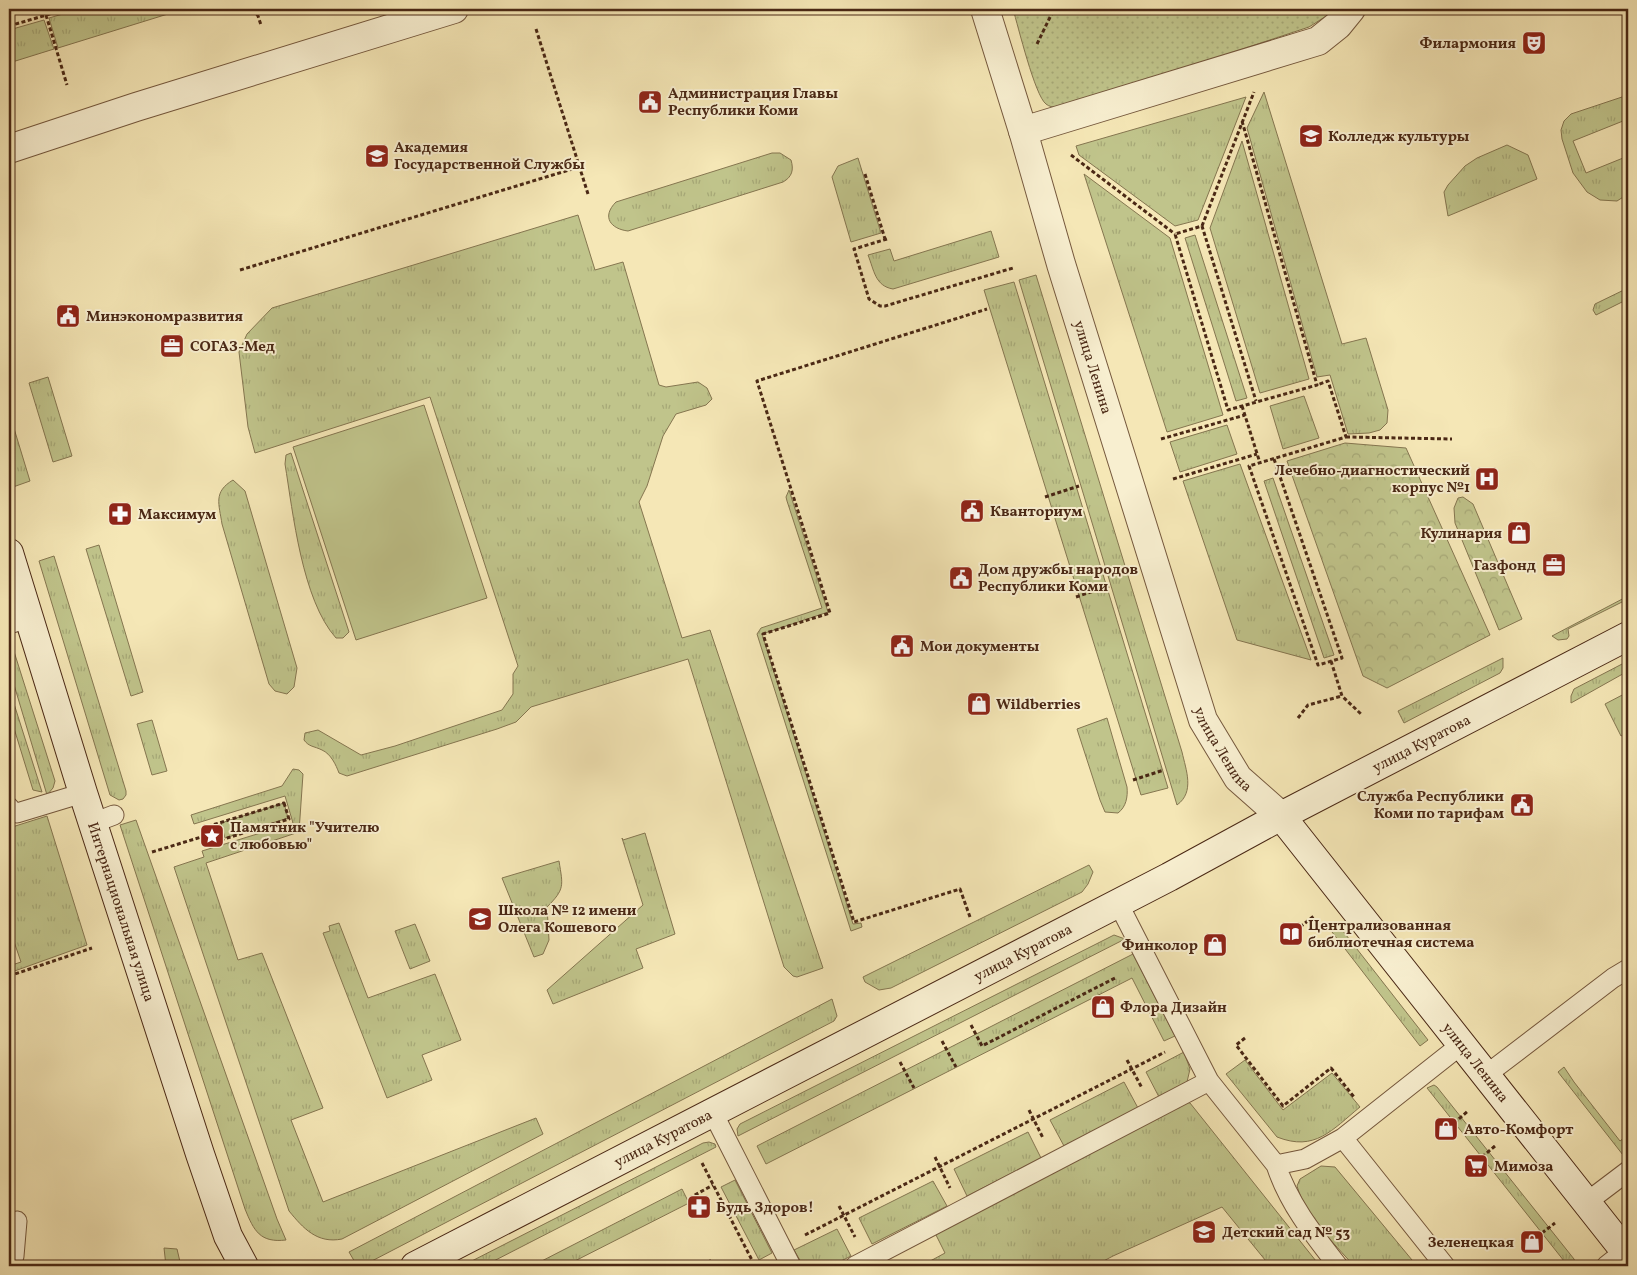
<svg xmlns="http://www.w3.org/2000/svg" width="1637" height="1275" font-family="Vollkorn,serif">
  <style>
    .grass { fill: url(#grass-tufts); stroke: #857650 }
    .forest { fill: url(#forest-crowns); stroke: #857650 }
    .park { fill: url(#park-dots); stroke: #857650 }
    .pitch { fill: #c0c48b; stroke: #857650 }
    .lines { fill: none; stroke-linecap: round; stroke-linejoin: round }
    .lane-casing { stroke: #75583d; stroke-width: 21 }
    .street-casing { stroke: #75583d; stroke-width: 30 }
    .secondary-casing { stroke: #4a2815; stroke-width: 30 }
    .path { stroke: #4a2815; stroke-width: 3; stroke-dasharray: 4 2.5; stroke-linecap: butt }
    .lane { stroke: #f8efd0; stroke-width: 19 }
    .street { stroke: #f8efd0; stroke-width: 28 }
    .secondary { stroke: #f8efd0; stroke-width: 28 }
    .labels { text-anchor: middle; stroke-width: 4; stroke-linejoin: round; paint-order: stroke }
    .poi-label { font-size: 15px; font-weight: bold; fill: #4a2815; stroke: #f8efd0; text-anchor: start }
    .street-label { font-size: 15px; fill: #4a2815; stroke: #f8efd0 }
  </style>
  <defs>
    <pattern id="grass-tufts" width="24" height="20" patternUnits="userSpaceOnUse" patternTransform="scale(1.25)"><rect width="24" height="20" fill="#c0c48b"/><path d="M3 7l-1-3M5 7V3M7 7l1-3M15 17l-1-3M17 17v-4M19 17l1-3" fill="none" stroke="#a6a877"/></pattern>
    <pattern id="forest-crowns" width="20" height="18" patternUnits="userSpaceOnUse" patternTransform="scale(1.25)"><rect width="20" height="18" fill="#c0c48b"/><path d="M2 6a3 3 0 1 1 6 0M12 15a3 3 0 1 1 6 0" fill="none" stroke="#a6a877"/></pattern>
    <pattern id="park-dots" width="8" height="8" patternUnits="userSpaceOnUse" patternTransform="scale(1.25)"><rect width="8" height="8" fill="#c0c48b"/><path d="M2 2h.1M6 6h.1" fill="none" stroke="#a6a877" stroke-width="1.8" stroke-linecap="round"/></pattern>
  </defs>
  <rect width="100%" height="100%" fill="#f5e7b6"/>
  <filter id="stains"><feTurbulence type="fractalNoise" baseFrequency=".004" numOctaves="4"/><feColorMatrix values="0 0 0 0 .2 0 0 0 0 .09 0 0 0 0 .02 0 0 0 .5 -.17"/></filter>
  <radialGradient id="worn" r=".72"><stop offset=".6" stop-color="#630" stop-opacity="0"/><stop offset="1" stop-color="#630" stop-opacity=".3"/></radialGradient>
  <path class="grass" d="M 80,9 L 184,9 L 58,48 L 49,18 Z
    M 44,20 L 54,49 L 9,63 L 9,30 Z
    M 1264,92 L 1342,344 L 1366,338 L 1388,410 L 1387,423 L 1380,430 L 1369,433 L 1348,434 L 1330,375 L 1317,377 L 1247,128 Z
    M 1628,95 L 1628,119 L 1573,141 L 1586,173 L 1628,156 L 1628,194 L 1617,201 L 1600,200 L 1587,192 L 1573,173 L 1562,139 L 1561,130 L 1564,121 L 1571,114 Z
    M 1246,97 L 1198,220 L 1175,226 L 1079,155 L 1076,146 Z
    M 1242,141 L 1309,379 L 1260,393 L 1210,228 Z
    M 1507,145 L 1528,155 L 1537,179 L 1448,216 L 1444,192 L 1448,185 L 1465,166 L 1477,158 Z
    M 772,153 L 780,153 L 791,160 C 794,170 792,177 783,182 L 628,231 C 611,229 601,217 616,202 Z
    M 858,158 L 881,233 L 851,242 L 832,177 L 838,166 Z
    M 1084,174 L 1170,238 L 1223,415 L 1167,432 Z
    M 578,215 L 595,270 L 623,262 L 659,385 L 666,387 L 698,382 L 707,388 L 712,399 L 706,405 L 676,414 L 663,436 L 647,486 L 639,502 L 682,638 L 710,630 L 823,968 L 797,977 L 793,976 L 784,967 L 688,659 L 531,707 L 516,722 L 497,729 L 347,776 L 339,773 C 336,765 331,754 322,750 C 314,746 309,747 304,740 L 305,733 L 318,730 L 361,755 L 395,746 L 502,710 L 513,694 L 513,674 L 518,666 L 430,397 L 255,453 L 248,427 L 239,352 L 247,334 L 272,308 Z
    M 991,231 L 999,257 L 893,289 C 875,286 874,270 868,255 L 890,249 L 894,261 Z
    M 1195,235 L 1247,398 L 1236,401 L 1185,238 Z
    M 1036,275 L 1182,752 C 1186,770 1195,792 1177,805 L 1019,280 Z
    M 1014,282 L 1168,788 L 1141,795 L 984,290 Z
    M 1628,288 L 1628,299 L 1596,315 L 1593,310 L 1595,304 Z
    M 48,377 L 72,456 L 53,462 L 29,383 Z
    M 1304,396 L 1319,438 L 1283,449 L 1270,406 Z
    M 9,412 L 30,481 L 13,487 L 9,474 Z
    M 1227,425 L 1237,454 L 1180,472 L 1170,442 Z
    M 291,453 L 349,632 L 343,638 L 336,638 C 302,600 293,513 285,464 L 286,455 Z
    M 1240,464 L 1311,660 L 1237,640 L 1183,481 Z
    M 1273,478 L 1334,655 L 1324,658 L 1264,481 Z
    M 233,480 L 245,491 L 297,668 L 294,687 L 287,694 L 275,691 L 269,684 L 222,524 C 219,504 213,492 233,480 Z
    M 789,490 L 828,612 L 762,634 L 853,924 L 861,923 L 862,927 L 851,931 L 757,634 L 761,628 L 822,608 L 787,501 L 786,497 Z
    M 99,545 L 143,692 L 131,696 L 86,549 Z
    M 54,556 L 126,791 L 126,795 L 123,799 L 119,800 L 110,795 L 39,561 Z
    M 1628,596 L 1628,599 L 1568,629 L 1569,636 L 1567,639 L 1558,640 L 1552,636 Z
    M 9,639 L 11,642 L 55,781 L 53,788 L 47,795 L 9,668 Z
    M 1503,658 L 1503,668 L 1500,673 L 1404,723 L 1398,711 Z
    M 1624,663 L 1628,663 L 1628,671 L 1571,703 L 1571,696 L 1574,689 Z
    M 9,688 L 42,792 L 33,790 L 9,712 Z
    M 1628,692 L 1628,732 L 1621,736 L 1605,704 Z
    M 1107,718 L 1127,787 C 1128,797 1126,807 1118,813 L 1105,812 L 1100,800 L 1077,729 Z
    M 152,720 L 167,771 L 152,775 L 137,724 Z
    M 293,769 L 299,770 L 303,774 L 299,832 L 206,863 L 238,960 L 262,953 L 323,1108 L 291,1120 L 323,1202 L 536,1118 L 543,1134 L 342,1239 C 317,1244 303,1228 289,1211 L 174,867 L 204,857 L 202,851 L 293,823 L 285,796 L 194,824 L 191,815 L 282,786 Z
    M 284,803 L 288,818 L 225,838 L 221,823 Z
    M 47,816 L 87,945 L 9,973 L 9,966 L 21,962 L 9,927 L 9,828 Z
    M 136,820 L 277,1219 L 286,1240 C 260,1243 254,1231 245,1209 L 120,825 Z
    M 645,833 L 675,934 L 636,949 L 643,968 L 553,1004 L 547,990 L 643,905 L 622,838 L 623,840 Z
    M 559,861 C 563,886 565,889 547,907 L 549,940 L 543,954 L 534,957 L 502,878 Z
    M 1089,865 L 1093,872 L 1088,884 L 1082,892 L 891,988 L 879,990 L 865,982 L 863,977 Z
    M 339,923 L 368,998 L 435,974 L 461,1040 L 422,1055 L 432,1080 L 387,1098 L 323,933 L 330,931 L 329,926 Z
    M 415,924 L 430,961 L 410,969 L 395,931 Z
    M 1339,926 L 1428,1040 L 1420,1046 L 1332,932 Z
    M 1114,935 L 1125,939 L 738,1136 L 737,1129 L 740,1124 Z
    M 1133,954 L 1175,1036 L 1164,1041 L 1132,978 L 766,1164 L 757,1146 Z
    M 832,999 L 837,1016 L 834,1021 L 368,1263 L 356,1264 L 349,1252 Z
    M 1184,1052 L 1190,1069 L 1187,1082 L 1159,1097 L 1146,1072 Z
    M 1245,1060 L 1283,1110 L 1332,1073 L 1360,1107 C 1332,1130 1315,1152 1277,1137 L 1226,1074 Z
    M 1564,1067 L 1574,1082 L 1620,1141 L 1628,1135 L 1628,1151 L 1623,1155 L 1558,1072 Z
    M 1124,1082 L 1138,1108 L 1064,1146 L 1050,1120 Z
    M 1434,1085 L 1437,1087 L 1574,1259 L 1575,1262 L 1572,1266 L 1568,1266 L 1427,1088 Z
    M 1185,1102 L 1190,1103 L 1320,1266 L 1270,1266 L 1222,1207 L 1113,1256 L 1094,1266 L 921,1266 L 945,1253 L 935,1233 Z
    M 1028,1132 L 1041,1158 L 967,1196 L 954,1169 Z
    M 709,1142 L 715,1144 L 716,1147 L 484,1266 L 462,1266 L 703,1143 Z
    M 1321,1166 L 1335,1167 L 1417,1266 L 1354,1266 C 1333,1242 1306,1217 1297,1186 L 1300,1179 Z
    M 735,1180 L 772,1253 L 759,1260 L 721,1187 Z
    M 933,1181 L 947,1206 L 872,1244 L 859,1218 Z
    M 682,1189 L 689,1203 L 565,1266 L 532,1266 Z
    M 837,1229 L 851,1256 L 831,1266 L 807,1266 L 801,1262 L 794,1250 Z
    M 164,1248 L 177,1249 L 181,1266 L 166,1266 Z"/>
  <path class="forest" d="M 1345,443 L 1406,448 L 1490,635 L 1387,688 L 1363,676 L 1287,461 Z
    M 1463,497 L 1473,504 L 1522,619 L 1499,630 L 1455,523 L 1454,508 L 1458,498 Z"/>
  <path class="park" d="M 1013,9 L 1334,9 L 1331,13 L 1309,27 L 1068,107 C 1061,107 1052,109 1046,104 C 1035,96 1018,26 1013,9 Z"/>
  <path class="pitch" d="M 424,405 L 487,598 L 356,640 L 293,447 Z"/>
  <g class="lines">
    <defs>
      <path id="lane" d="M 9,624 L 29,618
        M 9,807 L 11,810 L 17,813 L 83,793
        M 93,823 L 114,815
        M 1118,903 L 1209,1081 L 1276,1165 L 1305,1159 L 1343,1138 L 1462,1044
        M 1486,1075 L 1613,978 L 1628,969
        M 713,1113 L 791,1266
        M 1343,1138 L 1445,1266
        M 1276,1165 C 1289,1204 1313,1234 1338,1266
        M 1587,1202 L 1628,1171
        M 10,1266 L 14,1256 L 17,1221
        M 855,1266 L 1209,1081
        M 1606,1266 L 1625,1251"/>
      <g id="street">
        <path id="s1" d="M 985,9 L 1023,131 L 1061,264 L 1203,720 L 1238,778 L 1281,816"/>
        <path d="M 1023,131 L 1318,41 L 1338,25 L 1351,9"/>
        <path d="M 9,149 L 136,107 L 454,9"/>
      </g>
      <g id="secondary">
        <path id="s2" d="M 9,553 L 83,793 L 200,1154 L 228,1236 L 244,1266"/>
        <path id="s3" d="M 1281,816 L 1628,1255"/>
        <path id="s4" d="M 415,1266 L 1169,877 L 1281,816 L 1628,636"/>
      </g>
    </defs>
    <use href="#lane" class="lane-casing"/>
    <use href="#street" class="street-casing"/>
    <use href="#secondary" class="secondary-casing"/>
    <path class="path" d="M 253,9 L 258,16 L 261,25
      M 46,15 L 67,85
      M 9,26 L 67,9
      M 536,29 L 588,194
      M 1037,44 L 1054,9
      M 1242,121 L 1317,385 L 1228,410 L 1175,234 L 1202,226 L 1256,401
      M 1071,155 L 1175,234
      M 865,174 L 885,239
      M 1202,226 L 1254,92
      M 887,239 L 854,249 L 869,299 L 880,306 L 885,306 L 1013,268
      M 240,270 L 579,167
      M 1242,406 L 1260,463
      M 1346,437 L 1452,439
      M 1161,439 L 1245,415
      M 1274,459 L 1342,658 L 1318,665 L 1249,466 L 1346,437 L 1328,381 L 1317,385
      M 1173,479 L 1257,454
      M 1045,497 L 1079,486
      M 1076,597 L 1109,586
      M 1331,661 L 1342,696 L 1361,714
      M 1298,718 L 1308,705 L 1342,696
      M 1133,780 L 1164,770
      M 284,803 L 289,819 L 211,843 L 206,827 Z
      M 152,852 L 208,835
      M 970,917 L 960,889 L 854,922 L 763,634 L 830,613 L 757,381 L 987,309
      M 1300,927 L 1314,916
      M 9,976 L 92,948
      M 971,1025 L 982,1046 L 1117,977
      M 1245,1038 L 1236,1045 L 1283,1106 L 1331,1068 L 1354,1097
      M 942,1041 L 956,1067
      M 1127,1060 L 1142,1088
      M 900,1062 L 914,1088
      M 1029,1110 L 1043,1138
      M 1454,1123 L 1468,1111
      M 935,1157 L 950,1188
      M 1482,1157 L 1495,1146
      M 702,1163 L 755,1266
      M 695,1200 L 693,1196 L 713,1185
      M 839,1206 L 855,1237
      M 1542,1233 L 1555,1223
      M 805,1235 L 1165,1052
      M 709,1260 L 713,1266"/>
    <use href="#lane" class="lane"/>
    <use href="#street" class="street"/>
    <use href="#secondary" class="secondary"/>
  </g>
  <defs>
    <symbol id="theatre-square" viewBox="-11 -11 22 22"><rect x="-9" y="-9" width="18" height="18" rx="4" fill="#8f2418" stroke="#f8efd0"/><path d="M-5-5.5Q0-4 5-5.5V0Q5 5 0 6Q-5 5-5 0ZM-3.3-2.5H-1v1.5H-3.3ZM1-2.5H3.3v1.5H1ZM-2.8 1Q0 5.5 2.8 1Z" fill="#fff"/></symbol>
    <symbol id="civic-square" viewBox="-11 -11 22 22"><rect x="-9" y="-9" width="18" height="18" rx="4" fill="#8f2418" stroke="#f8efd0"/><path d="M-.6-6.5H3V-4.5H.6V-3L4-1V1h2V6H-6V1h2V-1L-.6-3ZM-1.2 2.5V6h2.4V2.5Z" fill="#fff"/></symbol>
    <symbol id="university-square" viewBox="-11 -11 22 22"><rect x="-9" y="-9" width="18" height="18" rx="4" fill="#8f2418" stroke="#f8efd0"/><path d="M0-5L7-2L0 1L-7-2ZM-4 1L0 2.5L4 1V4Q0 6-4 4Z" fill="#fff"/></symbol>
    <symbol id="office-square" viewBox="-11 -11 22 22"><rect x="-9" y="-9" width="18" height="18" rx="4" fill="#8f2418" stroke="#f8efd0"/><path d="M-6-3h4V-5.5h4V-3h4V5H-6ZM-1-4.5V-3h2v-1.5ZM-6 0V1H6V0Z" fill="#fff"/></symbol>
    <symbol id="hospital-square" viewBox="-11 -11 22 22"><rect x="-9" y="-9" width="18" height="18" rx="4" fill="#8f2418" stroke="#f8efd0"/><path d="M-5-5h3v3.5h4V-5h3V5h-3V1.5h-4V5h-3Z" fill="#fff"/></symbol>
    <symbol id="pharmacy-square" viewBox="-11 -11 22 22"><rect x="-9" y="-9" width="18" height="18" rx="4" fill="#8f2418" stroke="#f8efd0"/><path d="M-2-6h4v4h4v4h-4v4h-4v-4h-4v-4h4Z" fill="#fff"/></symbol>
    <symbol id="shop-square" viewBox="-11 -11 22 22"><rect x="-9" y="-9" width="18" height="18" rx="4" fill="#8f2418" stroke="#f8efd0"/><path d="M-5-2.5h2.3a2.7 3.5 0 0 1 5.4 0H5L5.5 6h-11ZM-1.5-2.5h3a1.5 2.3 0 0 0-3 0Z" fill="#fff"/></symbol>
    <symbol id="sight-square" viewBox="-11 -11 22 22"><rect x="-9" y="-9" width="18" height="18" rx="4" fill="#8f2418" stroke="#f8efd0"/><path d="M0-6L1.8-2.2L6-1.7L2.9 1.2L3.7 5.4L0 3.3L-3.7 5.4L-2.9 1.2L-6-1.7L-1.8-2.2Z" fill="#fff"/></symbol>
    <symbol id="school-square" viewBox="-11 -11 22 22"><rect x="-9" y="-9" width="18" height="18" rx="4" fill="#8f2418" stroke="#f8efd0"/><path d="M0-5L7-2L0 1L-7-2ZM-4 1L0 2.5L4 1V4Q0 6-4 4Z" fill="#fff"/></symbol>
    <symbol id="library-square" viewBox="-11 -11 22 22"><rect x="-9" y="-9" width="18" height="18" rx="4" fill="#8f2418" stroke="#f8efd0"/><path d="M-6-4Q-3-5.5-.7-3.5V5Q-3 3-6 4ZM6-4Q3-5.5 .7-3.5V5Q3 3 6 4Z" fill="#fff"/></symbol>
    <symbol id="supermarket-square" viewBox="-11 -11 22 22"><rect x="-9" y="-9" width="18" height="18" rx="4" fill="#8f2418" stroke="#f8efd0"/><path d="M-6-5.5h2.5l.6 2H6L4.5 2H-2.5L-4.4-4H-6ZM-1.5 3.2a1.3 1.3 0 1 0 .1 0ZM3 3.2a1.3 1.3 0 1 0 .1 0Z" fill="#fff"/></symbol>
  </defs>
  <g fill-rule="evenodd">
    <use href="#theatre-square" x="1520" y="29" width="28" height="28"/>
    <use href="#civic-square" x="636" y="88" width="28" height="28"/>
    <use href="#university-square" x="1297" y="122" width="28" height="28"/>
    <use href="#university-square" x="363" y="142" width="28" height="28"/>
    <use href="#civic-square" x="54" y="302" width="28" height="28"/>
    <use href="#office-square" x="158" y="332" width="28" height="28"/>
    <use href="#hospital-square" x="1473" y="465" width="28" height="28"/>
    <use href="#civic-square" x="958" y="497" width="28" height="28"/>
    <use href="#pharmacy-square" x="106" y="500" width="28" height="28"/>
    <use href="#shop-square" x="1505" y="519" width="28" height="28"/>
    <use href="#office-square" x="1540" y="551" width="28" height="28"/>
    <use href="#civic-square" x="947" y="564" width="28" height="28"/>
    <use href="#civic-square" x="888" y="632" width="28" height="28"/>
    <use href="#shop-square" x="965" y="690" width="28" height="28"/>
    <use href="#civic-square" x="1508" y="791" width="28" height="28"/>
    <use href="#sight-square" x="198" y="822" width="28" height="28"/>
    <use href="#school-square" x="466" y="905" width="28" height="28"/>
    <use href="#library-square" x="1277" y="920" width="28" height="28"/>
    <use href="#shop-square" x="1201" y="931" width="28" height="28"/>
    <use href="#shop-square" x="1089" y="993" width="28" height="28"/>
    <use href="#shop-square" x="1432" y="1115" width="28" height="28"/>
    <use href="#supermarket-square" x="1462" y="1152" width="28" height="28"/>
    <use href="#pharmacy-square" x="685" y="1193" width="28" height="28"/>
    <use href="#school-square" x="1190" y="1218" width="28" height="28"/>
    <use href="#shop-square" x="1518" y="1228" width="28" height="28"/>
  </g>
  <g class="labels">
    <g class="poi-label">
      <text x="1516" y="48" text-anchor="end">Филармония</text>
      <text x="668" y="98">Администрация Главы<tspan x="668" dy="17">Республики Коми</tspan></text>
      <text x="1328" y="141">Колледж культуры</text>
      <text x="394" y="152">Академия<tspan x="394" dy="17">Государственной Службы</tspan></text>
      <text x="86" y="321">Минэкономразвития</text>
      <text x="190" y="351">СОГАЗ-Мед</text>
      <text x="1470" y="475" text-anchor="end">Лечебно-диагностический<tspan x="1470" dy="17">корпус №1</tspan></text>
      <text x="990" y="516">Кванториум</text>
      <text x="138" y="519">Максимум</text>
      <text x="1502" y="538" text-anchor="end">Кулинария</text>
      <text x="1536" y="570" text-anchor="end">Газфонд</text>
      <text x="978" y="574">Дом дружбы народов<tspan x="978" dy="17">Республики Коми</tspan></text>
      <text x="920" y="651">Мои документы</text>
      <text x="996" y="709">Wildberries</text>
      <text x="1504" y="801" text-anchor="end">Служба Республики<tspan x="1504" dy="17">Коми по тарифам</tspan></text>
      <text x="230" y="832">Памятник "Учителю<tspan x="230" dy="17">с любовью"</tspan></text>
      <text x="498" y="915">Школа № 12 имени<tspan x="498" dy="17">Олега Кошевого</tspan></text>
      <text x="1308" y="930">Централизованная<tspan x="1308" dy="17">библиотечная система</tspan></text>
      <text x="1198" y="950" text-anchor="end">Финколор</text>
      <text x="1120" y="1012">Флора Дизайн</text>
      <text x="1464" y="1134">Авто-Комфорт</text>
      <text x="1494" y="1171">Мимоза</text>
      <text x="716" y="1212">Будь Здоров!</text>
      <text x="1222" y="1237">Детский сад № 53</text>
      <text x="1514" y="1247" text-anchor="end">Зеленецкая</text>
    </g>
    <g class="street-label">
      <text dy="5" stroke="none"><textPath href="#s1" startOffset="374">улица Ленина</textPath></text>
      <text dy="5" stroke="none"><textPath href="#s4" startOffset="1134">улица Куратова</textPath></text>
      <text dy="5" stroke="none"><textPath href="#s1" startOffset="779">улица Ленина</textPath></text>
      <text dy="5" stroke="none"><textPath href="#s2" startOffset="376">Интернациональная улица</textPath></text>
      <text dy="5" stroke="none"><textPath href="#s4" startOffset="684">улица Куратова</textPath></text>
      <text dy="5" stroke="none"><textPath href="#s3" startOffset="314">улица Ленина</textPath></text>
      <text dy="5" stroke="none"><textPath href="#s4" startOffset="279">улица Куратова</textPath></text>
    </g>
  </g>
  <rect width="1637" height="1275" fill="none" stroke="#f5e7b6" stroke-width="30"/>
  <rect x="10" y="10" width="1617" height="1255" fill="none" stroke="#4a2815" stroke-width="2.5"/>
  <rect x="15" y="15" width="1607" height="1245" fill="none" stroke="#4a2815"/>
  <rect width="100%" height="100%" filter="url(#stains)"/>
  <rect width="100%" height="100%" fill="url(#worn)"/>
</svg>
